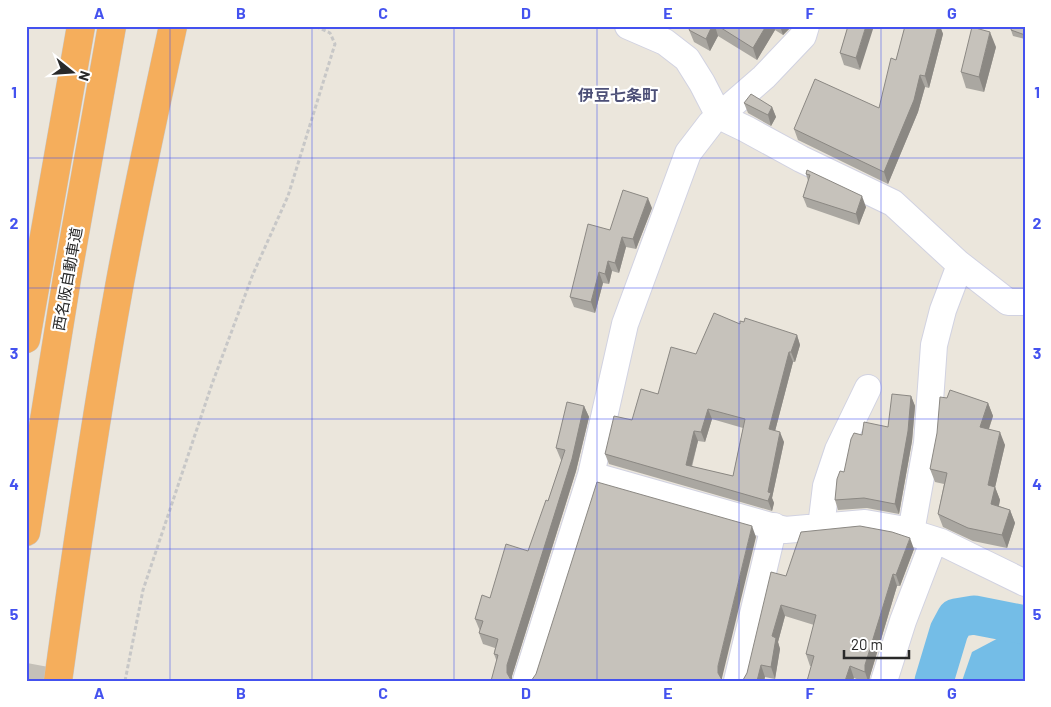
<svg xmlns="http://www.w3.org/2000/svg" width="1051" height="707" font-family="Barlow,'Noto Sans JP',sans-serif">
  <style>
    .water { fill: #74bde7 }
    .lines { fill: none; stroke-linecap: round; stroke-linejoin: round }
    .river { stroke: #74bde7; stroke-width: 39 }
    .minor-tunnel { stroke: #c4c0b8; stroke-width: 26; stroke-dasharray: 26 13; stroke-linecap: butt }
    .minor-casing { stroke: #d1d2e1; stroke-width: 28 }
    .motorway-casing { stroke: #c7c7c7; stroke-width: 29 }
    .path { stroke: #c7c7c7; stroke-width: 3; stroke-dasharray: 4 2.5; stroke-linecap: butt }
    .minor { stroke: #fff; stroke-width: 26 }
    .motorway { stroke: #f5ae5c; stroke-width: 28 }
    .wall { fill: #aaa7a1; fill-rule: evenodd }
    .shaded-wall { fill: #8b8883 }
    .building { fill: #c6c2bb; stroke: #8b8883; fill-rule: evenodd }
    .grid { fill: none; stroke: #4452ef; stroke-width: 1; stroke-opacity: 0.55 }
    .labels { text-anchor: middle; stroke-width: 4.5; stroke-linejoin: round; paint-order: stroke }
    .street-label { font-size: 15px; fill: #292929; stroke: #fff }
    .neighbourhood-label { font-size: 16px; font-weight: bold; fill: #4c4f77; stroke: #fff }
    .neatline { fill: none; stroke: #4452ef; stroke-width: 2 }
    .grid-label { font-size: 16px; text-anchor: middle; font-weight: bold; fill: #4452ef }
  </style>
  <rect width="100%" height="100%" fill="#ebe6dc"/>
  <path class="water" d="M 1006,634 L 1025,640 L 1025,681 L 962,681 L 972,652 Z"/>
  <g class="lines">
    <path class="river" d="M 934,681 L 949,631 L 956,618 L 974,615 L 1025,625"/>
    <path class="minor-tunnel" d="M 26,676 L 53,681"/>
    <defs>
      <path id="minor" d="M 628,26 L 665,42 L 687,59 L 702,83 L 719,116 L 746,129 L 801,159 L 893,203 L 958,263 L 1008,302 L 1025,302
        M 591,475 L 785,530 L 865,523 L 900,529 L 941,542 L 1025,583
        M 821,527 L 826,486 L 838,450 L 868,388
        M 911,532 L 927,443 L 934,345 L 943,310 L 960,265
        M 526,681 L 591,475 L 625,324 L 688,153 L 711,123 L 764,77 L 803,36 L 806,26
        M 737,681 L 774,526
        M 884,681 L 903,621 L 934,540"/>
      <path id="motorway" d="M 26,339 L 81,26
        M 26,532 L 67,278 L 112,26
        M 58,681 C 76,551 95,421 118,293 C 134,203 154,115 173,26"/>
    </defs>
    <use href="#minor" class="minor-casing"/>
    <use href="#motorway" class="motorway-casing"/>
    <path class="path" d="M 125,681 L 143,590 L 212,384 L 253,274 L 288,196 L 335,44 L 330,33 L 315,26"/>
    <use href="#minor" class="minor"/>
    <use href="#motorway" class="motorway"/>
  </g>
  <path class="wall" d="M 691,26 L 790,26 L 790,28 L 783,35 L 775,30 L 757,60 L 718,36 L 710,51 L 694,42 L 689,30 Z
    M 848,26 L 860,70 L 844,65 L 840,53 Z
    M 905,26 L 940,26 L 943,34 L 929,88 L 925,87 L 918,112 L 888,184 L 798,140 L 794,129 L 879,108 L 896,60 Z
    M 1025,26 L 1025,39 L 1013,36 L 1011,30 Z
    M 996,47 L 984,92 L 966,88 L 961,72 Z
    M 744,103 L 772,107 L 776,117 L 771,126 L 748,113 Z
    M 807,170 L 866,207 L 859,225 L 807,207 L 803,197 L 808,181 L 806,174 Z
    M 652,208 L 636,249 L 626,247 L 619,273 L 612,271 L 609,284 L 603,283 L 595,313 L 574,307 L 570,297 L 610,230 Z
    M 740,324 L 797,335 L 800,345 L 795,362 L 793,362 L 775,431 L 784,442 L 772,498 L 774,503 L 772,511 L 609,464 L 605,454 L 632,420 L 696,354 ZM 712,419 L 743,428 L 733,476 L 692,467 L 698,441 L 705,442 Z
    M 911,396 L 915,406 L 912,441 L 899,514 L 867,508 L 838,510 L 835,500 L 844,472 L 862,435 L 888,427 Z
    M 988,403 L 993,416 L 989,429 L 1005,445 L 995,487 L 1000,500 L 999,506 L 1010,510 L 1015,523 L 1007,548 L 973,541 L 943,527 L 938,514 L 944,484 L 935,482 L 930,469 Z
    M 584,406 L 589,417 L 576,471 L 512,676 L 512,680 L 491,681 L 497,662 L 494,654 L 495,648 L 483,644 L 479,633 L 480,631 L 475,619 L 490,598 L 528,551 L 548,501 L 562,460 L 561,460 L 556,448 Z
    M 914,549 L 900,586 L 897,586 L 870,676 L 869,681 L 862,681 L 854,678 L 810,666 L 806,654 L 814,625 L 785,616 L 778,642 L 780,649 L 775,679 L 765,677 L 764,681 L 742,681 L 743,680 L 747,673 L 786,576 Z"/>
  <path class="shaded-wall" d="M 712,26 L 715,26 L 718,36 L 710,51 L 706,39 Z
    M 766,26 L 774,26 L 775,30 L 757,60 L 753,48 Z
    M 780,26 L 790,26 L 790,28 L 783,35 Z
    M 866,26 L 874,26 L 860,70 L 856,58 Z
    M 938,26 L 940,26 L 943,34 L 929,88 L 925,76 Z
    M 990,32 L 996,47 L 984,92 L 979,77 Z
    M 920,75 L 925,87 L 918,112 L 888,184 L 884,172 Z
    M 772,107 L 776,117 L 771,126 L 768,115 Z
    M 862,196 L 866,207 L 859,225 L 856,214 Z
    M 648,198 L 652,208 L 636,249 L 633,239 Z
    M 622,237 L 626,247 L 619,273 L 615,263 Z
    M 608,261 L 612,271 L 609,284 L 605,274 Z
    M 599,272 L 603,283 L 595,313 L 591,302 Z
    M 797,335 L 800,345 L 795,362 L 791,352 Z
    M 789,352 L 793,362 L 773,439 L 769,429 Z
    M 911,396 L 915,406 L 912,441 L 899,514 L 895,504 Z
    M 988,403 L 993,416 L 985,440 L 980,427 Z
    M 584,406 L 589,417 L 576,471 L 512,676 L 512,681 L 507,673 L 507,665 Z
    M 708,409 L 712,419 L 705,442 L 701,432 Z
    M 694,431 L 698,441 L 689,475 L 686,465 Z
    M 780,432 L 784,442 L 772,498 L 774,503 L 772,511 L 768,501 L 768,492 Z
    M 1000,432 L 1005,445 L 994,492 L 995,487 L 1000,500 L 996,517 L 991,504 L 988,485 Z
    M 1010,510 L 1015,523 L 1007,548 L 1002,535 Z
    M 752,526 L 756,537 L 722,678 L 722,681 L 718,673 L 718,666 Z
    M 910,538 L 914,549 L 900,586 L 896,575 Z
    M 893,574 L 897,586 L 870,676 L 869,681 L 868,681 L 865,672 L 865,665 Z
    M 781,605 L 785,616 L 778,642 L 780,649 L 775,679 L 771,667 L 772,636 Z
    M 761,665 L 765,677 L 764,681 L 757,681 Z
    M 850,666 L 854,678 L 853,681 L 845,681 Z"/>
  <path class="building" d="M 691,26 L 712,26 L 706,39 L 689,30 Z
    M 718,26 L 766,26 L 753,48 Z
    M 848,26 L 866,26 L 856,58 L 840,53 Z
    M 905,26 L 938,26 L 925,76 L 920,75 L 914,100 L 884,172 L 794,129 L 815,79 L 879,108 L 891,58 L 896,60 Z
    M 1012,26 L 1025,26 L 1025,35 L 1011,30 Z
    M 972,27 L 990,32 L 979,77 L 961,72 Z
    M 751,94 L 772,107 L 768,115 L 744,103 Z
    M 807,170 L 862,196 L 856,214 L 803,197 L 810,175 L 806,174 Z
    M 623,190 L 648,198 L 633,239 L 622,237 L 615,263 L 608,261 L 605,274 L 599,272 L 591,302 L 570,297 L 588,224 L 610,230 Z
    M 714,313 L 740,324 L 740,321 L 744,322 L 745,318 L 797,335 L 791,352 L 789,352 L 769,429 L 780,432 L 768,492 L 771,493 L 768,501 L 605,454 L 614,416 L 632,420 L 641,389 L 658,394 L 671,347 L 696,354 ZM 708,409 L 745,419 L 733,476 L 686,465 L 694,431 L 701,432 Z
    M 950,390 L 988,403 L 980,427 L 1000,432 L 988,485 L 995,487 L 991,504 L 1010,510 L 1002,535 L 968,528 L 938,514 L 947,473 L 930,469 L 937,433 L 940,397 L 947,398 Z
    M 892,394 L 911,396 L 908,431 L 895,504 L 864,498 L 835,500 L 837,479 L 840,471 L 844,472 L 851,439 L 854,433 L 862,435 L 864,422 L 888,427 Z
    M 567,402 L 584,406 L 572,459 L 507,665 L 507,673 L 511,680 L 513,681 L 491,681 L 498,655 L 494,654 L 498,639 L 479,633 L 483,621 L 475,619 L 482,595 L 490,598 L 506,544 L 528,551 L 546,500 L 548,501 L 565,450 L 556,448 Z
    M 597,482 L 752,526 L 718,666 L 718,673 L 722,680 L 724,681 L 531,681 L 536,674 Z
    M 860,526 L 892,532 L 910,538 L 896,575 L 893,574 L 865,665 L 865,672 L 850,666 L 845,681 L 807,681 L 814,656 L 806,654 L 816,615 L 781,605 L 772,636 L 776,638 L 771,667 L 761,665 L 757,681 L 742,681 L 743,680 L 747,673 L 771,572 L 786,576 L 801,532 Z"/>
  <path class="grid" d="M 170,26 L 170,681M 312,26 L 312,681M 454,26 L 454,681M 597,26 L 597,681M 739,26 L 739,681M 881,26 L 881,681M 26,158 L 1025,158M 26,288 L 1025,288M 26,419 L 1025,419M 26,549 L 1025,549"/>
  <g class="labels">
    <g class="street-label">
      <text transform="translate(68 279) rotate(-80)" y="5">西名阪自動車道</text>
    </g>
    <g class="neighbourhood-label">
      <text x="618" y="101">伊豆七条町</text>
    </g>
  </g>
  <rect width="1051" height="707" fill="none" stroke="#ffffff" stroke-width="55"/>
  <g transform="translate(72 72) rotate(107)" stroke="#ffffff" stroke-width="4" paint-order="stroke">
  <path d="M0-4L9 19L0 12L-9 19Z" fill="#292929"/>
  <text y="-8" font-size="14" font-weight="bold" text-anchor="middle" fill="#292929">N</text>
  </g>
  <path d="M844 650v8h65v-8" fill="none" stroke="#292929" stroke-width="2.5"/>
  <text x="851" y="650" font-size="15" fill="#292929" stroke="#ffffff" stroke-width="4" paint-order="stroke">20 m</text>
  <rect x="28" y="28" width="996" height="652" class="neatline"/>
  <g class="grid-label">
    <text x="99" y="19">A</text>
    <text x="241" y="19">B</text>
    <text x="383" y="19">C</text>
    <text x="526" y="19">D</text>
    <text x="668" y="19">E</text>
    <text x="810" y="19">F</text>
    <text x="952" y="19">G</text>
    <text x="14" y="98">1</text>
    <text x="1037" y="98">1</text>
    <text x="14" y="229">2</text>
    <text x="1037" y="229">2</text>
    <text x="14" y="359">3</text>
    <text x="1037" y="359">3</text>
    <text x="14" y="490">4</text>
    <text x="1037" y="490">4</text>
    <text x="14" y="620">5</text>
    <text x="1037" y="620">5</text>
    <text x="99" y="699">A</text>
    <text x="241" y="699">B</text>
    <text x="383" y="699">C</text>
    <text x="526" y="699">D</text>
    <text x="668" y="699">E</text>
    <text x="810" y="699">F</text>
    <text x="952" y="699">G</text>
  </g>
</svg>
